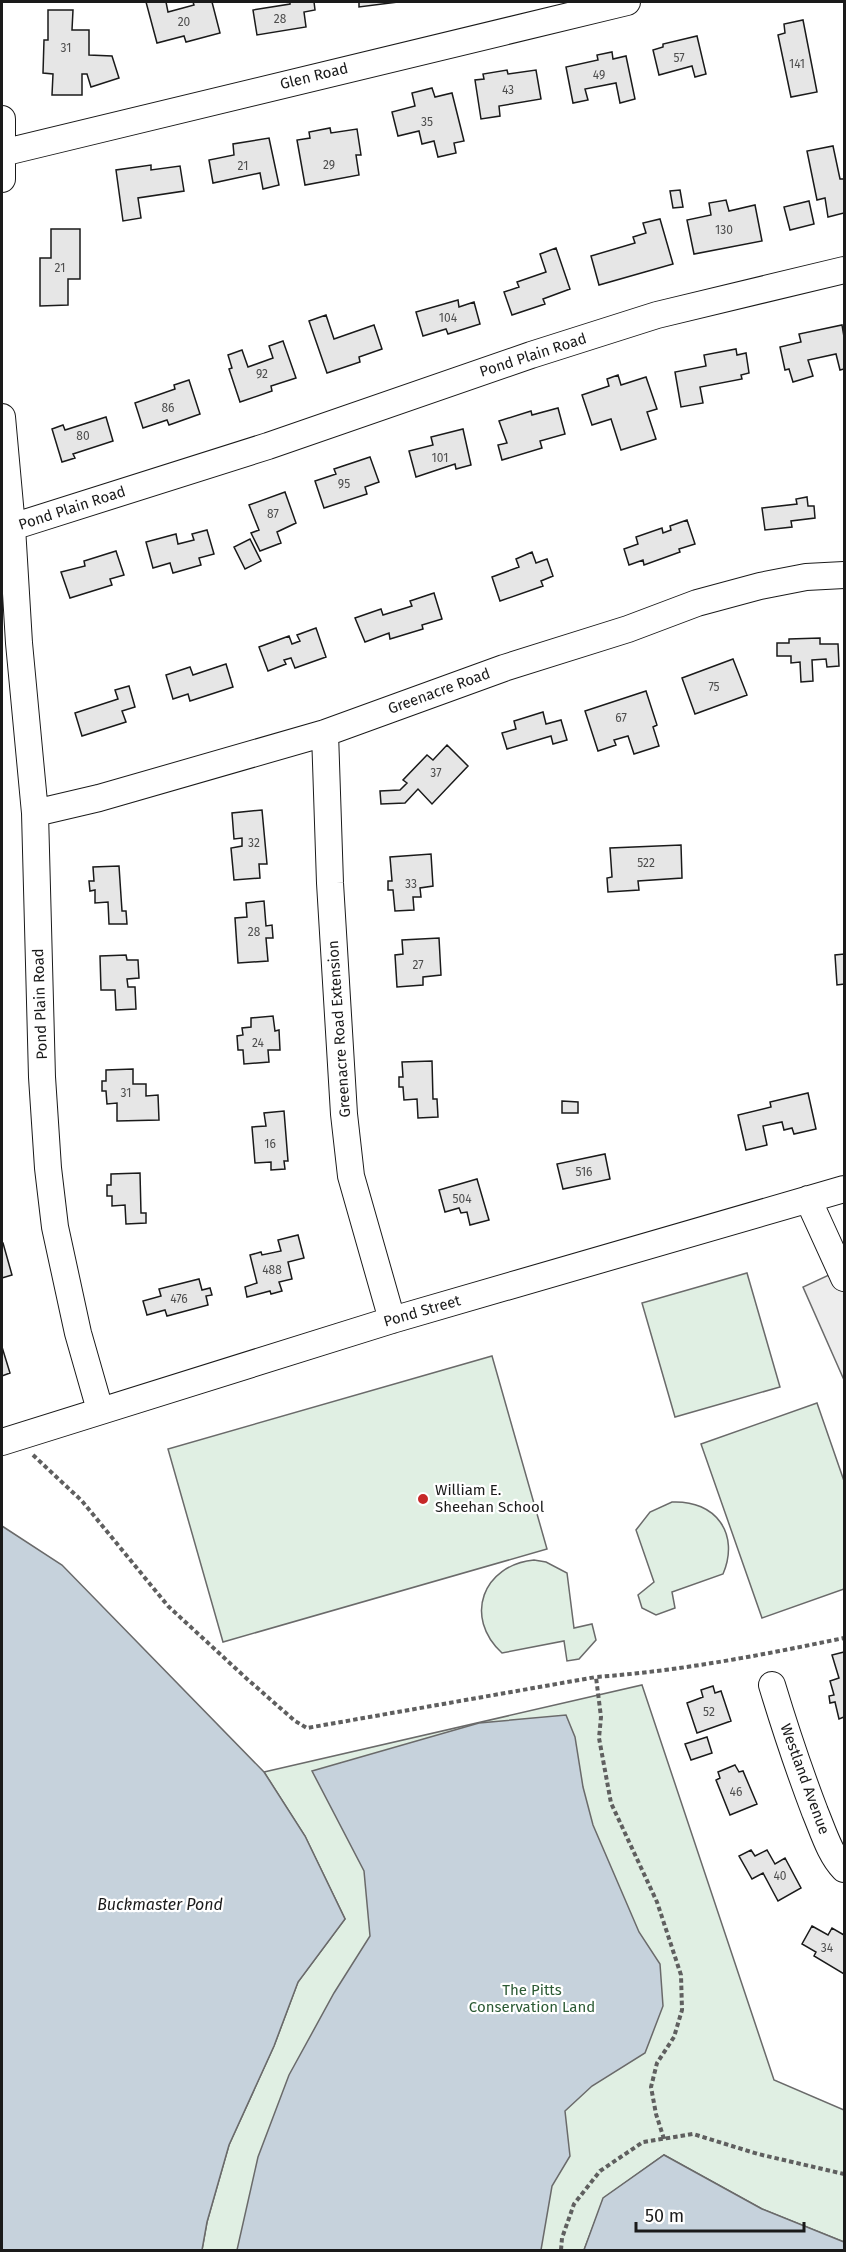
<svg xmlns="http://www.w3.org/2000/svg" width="846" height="2252" font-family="'Fira Sans',sans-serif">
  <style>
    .green { fill: #e0efe3; stroke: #6a6a6a; stroke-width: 1.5 }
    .parking { fill: #ededed; stroke: #6a6a6a; stroke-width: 1.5 }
    .water { fill: #c6d2dc; stroke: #6a6a6a; stroke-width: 1.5 }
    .building { fill: #e6e6e6; stroke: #1a1a1a; stroke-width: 1.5 }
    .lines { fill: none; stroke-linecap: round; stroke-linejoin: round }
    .minor-casing { stroke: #1a1a1a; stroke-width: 28 }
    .path { stroke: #5f5f5f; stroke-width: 4; stroke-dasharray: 4.5 3; stroke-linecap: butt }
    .minor { stroke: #fff; stroke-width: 26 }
    .poi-dot { fill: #c62828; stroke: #fff; stroke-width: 2 }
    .labels { text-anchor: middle; stroke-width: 4.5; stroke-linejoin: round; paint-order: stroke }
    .number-label { font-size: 12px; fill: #4d4d4d }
    .street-label { font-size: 15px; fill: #1a1a1a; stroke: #fff }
    .poi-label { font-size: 15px; fill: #1a1a1a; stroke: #fff; text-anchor: start }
    .park-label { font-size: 15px; fill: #2b5a34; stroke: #fff }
    .water-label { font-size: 16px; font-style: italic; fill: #1a1a1a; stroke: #fff }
  </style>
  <rect width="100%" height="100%" fill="#fff"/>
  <path class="green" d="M 747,1273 L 780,1387 L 675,1417 L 642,1303 Z
    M 492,1356 L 547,1549 L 223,1642 L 168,1449 Z
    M 817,1403 L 844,1481 L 844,1589 L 762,1618 L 701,1444 Z
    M 672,1502 C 716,1500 740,1534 723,1574 L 672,1592 L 675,1608 L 656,1615 L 642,1608 L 638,1595 L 654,1582 L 636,1530 L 650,1512 Z
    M 534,1560 L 546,1562 L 567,1573 L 574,1628 L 592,1624 L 596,1640 L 579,1659 L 567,1661 L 564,1641 L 502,1653 C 463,1617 483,1565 534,1560 Z
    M 642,1685 L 774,2080 L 844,2110 L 844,2242 L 762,2209 L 664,2155 L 604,2198 L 584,2250 L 202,2250 L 207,2222 L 229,2145 L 274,2046 L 298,1982 L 345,1919 L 305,1836 L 264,1772 Z"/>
  <path class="parking" d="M 844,1268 L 844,1380 L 803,1287 Z"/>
  <path class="water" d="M 2,1526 L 62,1565 L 264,1772 L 305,1836 L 345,1919 L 298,1982 L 274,2046 L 229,2145 L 207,2222 L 202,2250 L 2,2250 Z
    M 566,1715 L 575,1737 L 583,1787 L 593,1825 L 639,1932 L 660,1964 L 663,2006 L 645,2053 L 592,2086 L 565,2111 L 570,2156 L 552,2186 L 541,2250 L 237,2250 L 258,2157 L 289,2075 L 334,1993 L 370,1936 L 364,1871 L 312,1771 L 479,1723 Z
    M 664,2155 L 762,2209 L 844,2242 L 844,2250 L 584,2250 L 603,2198 Z"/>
  <path class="building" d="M 146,2 L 166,2 L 168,12 L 194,5 L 193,2 L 212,2 L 220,33 L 186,42 L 184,36 L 157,43 Z
    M 290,2 L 314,2 L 315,10 L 304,12 L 306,27 L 257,35 L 253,10 L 290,4 Z
    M 359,2 L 398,2 L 359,7 Z
    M 48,10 L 73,10 L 72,30 L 89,30 L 89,55 L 112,56 L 119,78 L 91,87 L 87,74 L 82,74 L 82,95 L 52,95 L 53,74 L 43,73 L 44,40 L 48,40 Z
    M 803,20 L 817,92 L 791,97 L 778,35 L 785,33 L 784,24 Z
    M 697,36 L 706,74 L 695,77 L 692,66 L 659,75 L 653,50 L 663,47 L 663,44 Z
    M 612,52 L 613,59 L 626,56 L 635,99 L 620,103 L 616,83 L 585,89 L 588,100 L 573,103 L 566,67 L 598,60 L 597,55 Z
    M 507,70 L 508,74 L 536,70 L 541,99 L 499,106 L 500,116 L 481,119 L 475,80 L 484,79 L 483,74 Z
    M 432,88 L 435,97 L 452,93 L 464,141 L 454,143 L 456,153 L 438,157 L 434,141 L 422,144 L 419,131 L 398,136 L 392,112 L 415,106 L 412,93 Z
    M 330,128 L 331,133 L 357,129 L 361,155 L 356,155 L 359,175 L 305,185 L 297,140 L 310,138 L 309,132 Z
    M 269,138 L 279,185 L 263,189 L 260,173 L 213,183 L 209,160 L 234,155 L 233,144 Z
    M 833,146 L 840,179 L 844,179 L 844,213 L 828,217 L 825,198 L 817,200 L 807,151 Z
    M 151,165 L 151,170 L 180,166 L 184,191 L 138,198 L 141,218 L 123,221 L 116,170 Z
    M 680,190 L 683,207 L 673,208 L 670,191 Z
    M 726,200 L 729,211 L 755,205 L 762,241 L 694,254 L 687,220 L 711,215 L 709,203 Z
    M 809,201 L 814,224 L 790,230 L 784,207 Z
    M 660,219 L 673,264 L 599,285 L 591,256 L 635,243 L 633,237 L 646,233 L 643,223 Z
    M 51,229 L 80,229 L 80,279 L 68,279 L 68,305 L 40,306 L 40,258 L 51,258 Z
    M 556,248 L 570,289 L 543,299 L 545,304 L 512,315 L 504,292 L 519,287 L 517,282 L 546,272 L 540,254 Z
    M 458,300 L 459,307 L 474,302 L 480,324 L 448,334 L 446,329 L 423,336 L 416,312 Z
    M 326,315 L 334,339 L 374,325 L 382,349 L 359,357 L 360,362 L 327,373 L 309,321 Z
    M 842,325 L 844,337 L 844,369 L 840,370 L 836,354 L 808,360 L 813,376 L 793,382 L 789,369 L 785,370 L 780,347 L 801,342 L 799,334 Z
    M 283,341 L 296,378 L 271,386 L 272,391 L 240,402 L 229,369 L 232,368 L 228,355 L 242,350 L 248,367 L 273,358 L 269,346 Z
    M 736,349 L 737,355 L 746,353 L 749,373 L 741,375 L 742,379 L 700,387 L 703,403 L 681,407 L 675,372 L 706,366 L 704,355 Z
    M 618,375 L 621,385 L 646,377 L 657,409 L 647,412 L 656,439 L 621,450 L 611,419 L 592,425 L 582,395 L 609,386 L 607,379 Z
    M 189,380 L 200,414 L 169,425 L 167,420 L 143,428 L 135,403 L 175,389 L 174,385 Z
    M 558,408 L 565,434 L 540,441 L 542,448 L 502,460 L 498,445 L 507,443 L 499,421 L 531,411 L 532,415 Z
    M 106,417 L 113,441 L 73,454 L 75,458 L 62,462 L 52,429 L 63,425 L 65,430 Z
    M 463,429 L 471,465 L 456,469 L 455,464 L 416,477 L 409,451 L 433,445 L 431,437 Z
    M 370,457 L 379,482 L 365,487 L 367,494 L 324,508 L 315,481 L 336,474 L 334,469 Z
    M 285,492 L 296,523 L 277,532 L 281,543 L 260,551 L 251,533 L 259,530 L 249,505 Z
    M 807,497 L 808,506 L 814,506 L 815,518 L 791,521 L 792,527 L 765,530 L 762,508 L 797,504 L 796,499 Z
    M 687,520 L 695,544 L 679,549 L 680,552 L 644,565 L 643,560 L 629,565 L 624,549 L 638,544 L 636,537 L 662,528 L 663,533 L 671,530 L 670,526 Z
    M 207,530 L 214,554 L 199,558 L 201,565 L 173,573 L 170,563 L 153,568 L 146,542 L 176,534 L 178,544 L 194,540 L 192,534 Z
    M 250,539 L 261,561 L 245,569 L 234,547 Z
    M 116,551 L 124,575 L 110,579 L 112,585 L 70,598 L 61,572 L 85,566 L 84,561 Z
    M 532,552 L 536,563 L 547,559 L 553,576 L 541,581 L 543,586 L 500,601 L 492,577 L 519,567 L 516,559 Z
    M 434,593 L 442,619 L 422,625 L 423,629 L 390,639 L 389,633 L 365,642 L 355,618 L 381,609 L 383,615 L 412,606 L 410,601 Z
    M 316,628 L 326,657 L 295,668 L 291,658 L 284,660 L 286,664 L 268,671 L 259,647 L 289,636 L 292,644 L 300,641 L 297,635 Z
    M 820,638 L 820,644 L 838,644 L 839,666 L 827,667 L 826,659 L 812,660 L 813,681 L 801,682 L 800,662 L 791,663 L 791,656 L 777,656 L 777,643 L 789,643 L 789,639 Z
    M 733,659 L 747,695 L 695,714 L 682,678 Z
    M 226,664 L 233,687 L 190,701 L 188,694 L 173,699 L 166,675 L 190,667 L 193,675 Z
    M 129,686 L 135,707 L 122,711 L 126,722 L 82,736 L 75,713 L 118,699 L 115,690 Z
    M 646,691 L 657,725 L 653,727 L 659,746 L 634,754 L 628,736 L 614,740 L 616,745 L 598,751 L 585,711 Z
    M 543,712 L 546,724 L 561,720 L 567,740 L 553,744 L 551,736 L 507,749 L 502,733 L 516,729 L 514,721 Z
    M 447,745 L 468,766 L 432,804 L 418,789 L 405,803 L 381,804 L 380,791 L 400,790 L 407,783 L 403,780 L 427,755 L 433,760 Z
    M 262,810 L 267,864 L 259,864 L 260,878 L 234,880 L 231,848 L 242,846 L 242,838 L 234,839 L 232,813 Z
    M 681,845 L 682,878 L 638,881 L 639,890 L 608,892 L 607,878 L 612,877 L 610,848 Z
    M 431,854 L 433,886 L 420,888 L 421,897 L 413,897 L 414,910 L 395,911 L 393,890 L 388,890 L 388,881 L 392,881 L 390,857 Z
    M 119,866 L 122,911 L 126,911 L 127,924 L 109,924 L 108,902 L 95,903 L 95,890 L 90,891 L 89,881 L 94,881 L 93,867 Z
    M 264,901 L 266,926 L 272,925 L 273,938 L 266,938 L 268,961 L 238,963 L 235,918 L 247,917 L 246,903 Z
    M 439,938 L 441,975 L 423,977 L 423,985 L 397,987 L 395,955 L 403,954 L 402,940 Z
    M 844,954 L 844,984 L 837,985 L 835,955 Z
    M 126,955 L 127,960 L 138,960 L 139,978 L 127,979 L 128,987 L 135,987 L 136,1009 L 116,1010 L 115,990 L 101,990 L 100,956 Z
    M 273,1016 L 275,1031 L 279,1030 L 280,1050 L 268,1050 L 269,1062 L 244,1064 L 243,1050 L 238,1050 L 237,1036 L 243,1035 L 242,1028 L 251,1027 L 251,1018 Z
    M 432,1061 L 433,1099 L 437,1099 L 438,1117 L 418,1118 L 417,1099 L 404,1100 L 403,1087 L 399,1087 L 399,1077 L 403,1077 L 402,1062 Z
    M 133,1069 L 133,1084 L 146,1084 L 146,1096 L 158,1095 L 159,1120 L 117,1121 L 117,1103 L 107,1104 L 106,1091 L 102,1091 L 102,1081 L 106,1081 L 106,1070 Z
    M 808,1093 L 816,1129 L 794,1134 L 792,1128 L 784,1130 L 782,1122 L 763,1126 L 767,1145 L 746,1150 L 738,1115 L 771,1107 L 770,1102 Z
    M 562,1101 L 578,1102 L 578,1113 L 562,1113 Z
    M 284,1111 L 288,1161 L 284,1161 L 285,1169 L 271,1170 L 271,1162 L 255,1163 L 252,1127 L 266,1126 L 264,1113 Z
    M 605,1154 L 610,1179 L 563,1189 L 557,1164 Z
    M 140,1173 L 141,1213 L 146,1213 L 146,1223 L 126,1224 L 125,1205 L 112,1206 L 112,1196 L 107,1196 L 107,1185 L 111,1185 L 111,1174 Z
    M 477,1179 L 489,1220 L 470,1225 L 467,1212 L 461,1213 L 459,1208 L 445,1212 L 439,1190 Z
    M 298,1235 L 304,1258 L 288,1262 L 292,1279 L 279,1282 L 282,1291 L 271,1294 L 270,1291 L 247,1297 L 245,1287 L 257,1283 L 250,1255 L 261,1252 L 262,1255 L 281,1251 L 278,1240 Z
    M 2,1243 L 3,1243 L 12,1275 L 2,1278 Z
    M 199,1279 L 202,1290 L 210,1288 L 212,1295 L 206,1296 L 208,1305 L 167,1316 L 165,1310 L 147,1315 L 143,1301 L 161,1296 L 159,1289 Z
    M 2,1347 L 10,1373 L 2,1376 Z
    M 844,1652 L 844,1717 L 839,1719 L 835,1702 L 830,1703 L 829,1696 L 834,1695 L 830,1681 L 839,1678 L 832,1655 Z
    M 713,1686 L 715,1693 L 721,1691 L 731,1721 L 697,1733 L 687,1703 L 703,1697 L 701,1690 Z
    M 707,1737 L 712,1753 L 691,1760 L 685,1744 Z
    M 735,1765 L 739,1772 L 743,1771 L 757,1804 L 730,1815 L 716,1780 L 720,1778 L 718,1772 Z
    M 751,1850 L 755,1856 L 767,1850 L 775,1864 L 785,1858 L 801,1888 L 778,1901 L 763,1873 L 752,1879 L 739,1856 Z
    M 812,1926 L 828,1935 L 832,1928 L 844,1935 L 844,1974 L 814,1956 L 816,1952 L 802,1944 Z"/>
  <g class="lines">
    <defs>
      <path id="minor" d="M 2,119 L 2,179
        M 2,153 L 627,2
        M 2,417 L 12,527
        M 325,733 L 330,883 L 344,1114 L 351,1176 L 392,1320
        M 35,813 L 99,798 L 325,733 L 504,668 L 628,629 L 697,603 L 760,586 L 806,577 L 844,575
        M 808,1199 L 844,1278
        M 100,1410 L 78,1333 L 55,1227 L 48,1168 L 42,1077 L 35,813 L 19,643 L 12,527 L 268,446 L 531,355 L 657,315 L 844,270
        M 2,1442 L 392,1320 L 844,1189
        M 772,1685 C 785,1728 799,1770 815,1812 C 823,1831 830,1855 844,1869"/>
    </defs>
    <use href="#minor" class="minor-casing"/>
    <path class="path" d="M 33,1455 L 82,1501 L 168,1606 L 246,1678 L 295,1721 L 307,1728 L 596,1677
      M 664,2139 L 656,2114 L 651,2087 L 657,2063 L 674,2037 L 682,2010 L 681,1975 L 657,1902 L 611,1803 L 599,1738 L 601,1717 L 596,1677 C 680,1671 762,1655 844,1638
      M 561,2250 L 562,2238 L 574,2204 L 600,2171 L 643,2142 L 693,2134 L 758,2154 L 844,2174"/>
    <use href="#minor" class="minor"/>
  </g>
  <circle class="poi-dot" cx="423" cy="1499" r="6"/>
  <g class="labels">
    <g class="number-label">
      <text x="280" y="23">28</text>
      <text x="184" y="26">20</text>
      <text x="66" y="52">31</text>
      <text x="679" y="62">57</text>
      <text x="797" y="68">141</text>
      <text x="599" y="79">49</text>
      <text x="508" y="94">43</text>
      <text x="427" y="126">35</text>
      <text x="329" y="169">29</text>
      <text x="243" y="170">21</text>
      <text x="724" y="234">130</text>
      <text x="60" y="272">21</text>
      <text x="448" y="322">104</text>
      <text x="262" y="378">92</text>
      <text x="168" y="412">86</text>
      <text x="83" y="440">80</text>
      <text x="440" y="462">101</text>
      <text x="344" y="488">95</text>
      <text x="273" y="518">87</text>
      <text x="714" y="691">75</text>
      <text x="621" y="722">67</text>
      <text x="436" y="777">37</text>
      <text x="254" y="847">32</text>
      <text x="646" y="867">522</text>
      <text x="411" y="888">33</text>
      <text x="254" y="936">28</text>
      <text x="418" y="969">27</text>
      <text x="258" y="1047">24</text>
      <text x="126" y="1097">31</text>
      <text x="270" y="1148">16</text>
      <text x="584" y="1176">516</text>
      <text x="462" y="1203">504</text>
      <text x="272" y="1274">488</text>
      <text x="179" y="1303">476</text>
      <text x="709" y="1716">52</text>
      <text x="736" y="1796">46</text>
      <text x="780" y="1880">40</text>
      <text x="827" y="1952">34</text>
    </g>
    <g class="street-label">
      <text transform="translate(314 76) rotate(-14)" y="5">Glen Road</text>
      <text transform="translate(533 355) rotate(-18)" y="5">Pond Plain Road</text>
      <text transform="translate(72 508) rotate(-18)" y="5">Pond Plain Road</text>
      <text transform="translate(439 691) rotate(-20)" y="5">Greenacre Road</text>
      <text transform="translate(40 1004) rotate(-92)" y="5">Pond Plain Road</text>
      <text transform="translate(339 1029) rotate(-94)" y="5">Greenacre Road Extension</text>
      <text transform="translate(422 1311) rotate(-16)" y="5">Pond Street</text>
      <text transform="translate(805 1779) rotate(70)" y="5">Westland Avenue</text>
    </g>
    <g class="poi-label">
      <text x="435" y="1495">William E.<tspan x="435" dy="17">Sheehan School</tspan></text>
    </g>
    <g class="park-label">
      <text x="532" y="1995">The Pitts<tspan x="532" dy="17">Conservation Land</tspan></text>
    </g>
    <g class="water-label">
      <text x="160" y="1910">Buckmaster Pond</text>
    </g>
  </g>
  <rect width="846" height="2252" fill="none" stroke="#1a1a1a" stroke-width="6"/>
  <path d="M636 2222v9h168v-9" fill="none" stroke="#1a1a1a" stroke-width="3"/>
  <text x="645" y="2222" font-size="18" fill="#1a1a1a" stroke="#ffffff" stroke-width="4.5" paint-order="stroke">50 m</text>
</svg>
